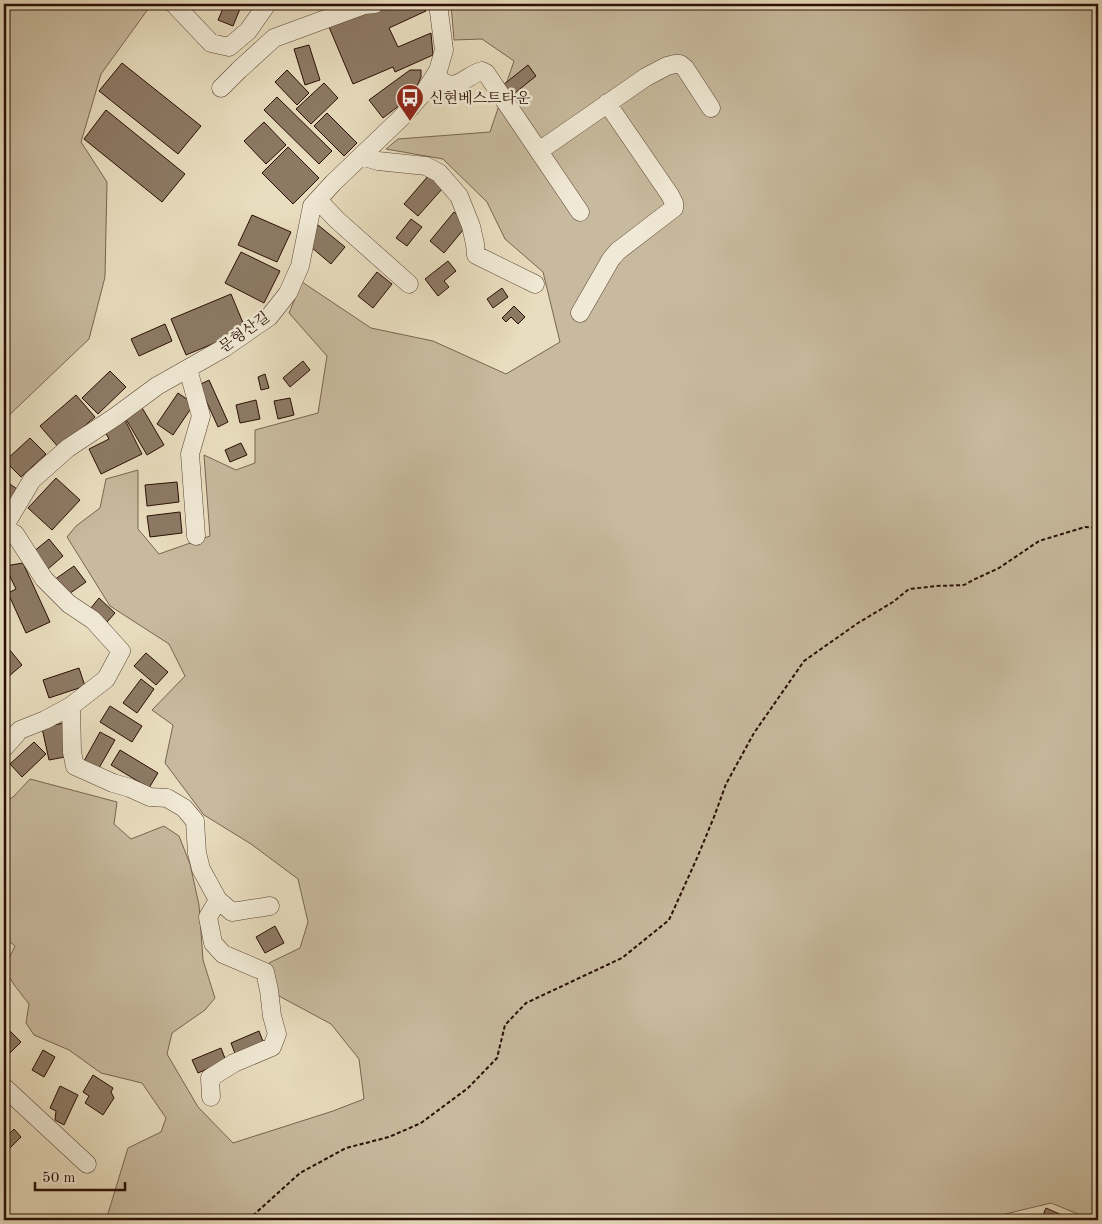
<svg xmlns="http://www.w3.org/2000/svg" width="1102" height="1224" font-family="'Old Standard TT','Noto Serif KR',serif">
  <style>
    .green { fill: #c8ba9e; stroke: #796451 }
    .building { fill: #8d7a65; stroke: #2a0e04 }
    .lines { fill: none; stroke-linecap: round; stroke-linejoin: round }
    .minor-casing { stroke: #5a4232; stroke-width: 19 }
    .path { stroke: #2a0e04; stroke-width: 2; stroke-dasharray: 4 2.5; stroke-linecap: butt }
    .minor { stroke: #f0e9d5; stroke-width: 18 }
    .labels { text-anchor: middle; stroke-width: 5; stroke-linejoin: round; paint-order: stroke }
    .poi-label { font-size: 15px; fill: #2a0e04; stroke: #f0e9d5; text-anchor: start }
    .street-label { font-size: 15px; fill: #2a0e04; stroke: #f0e9d5 }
  </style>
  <rect width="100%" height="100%" fill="#e8ddbe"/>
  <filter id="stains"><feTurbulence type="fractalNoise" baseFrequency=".004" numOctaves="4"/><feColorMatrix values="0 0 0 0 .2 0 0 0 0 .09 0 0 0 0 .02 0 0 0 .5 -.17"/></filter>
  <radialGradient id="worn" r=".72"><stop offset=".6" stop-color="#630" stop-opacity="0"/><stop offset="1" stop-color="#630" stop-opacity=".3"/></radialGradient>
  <path class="green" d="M 4,4 L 150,4 L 151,5 L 101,74 L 81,142 L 107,182 L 105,277 L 89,339 L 4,420 Z
    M 451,4 L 1098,4 L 1098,1220 L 1091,1220 L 1090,1219 L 1051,1203 L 997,1216 L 992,1220 L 106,1220 L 128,1148 L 161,1132 L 166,1118 L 142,1083 L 101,1073 L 69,1050 L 34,1035 L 26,1023 L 29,1004 L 15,986 L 4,969 L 15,946 L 4,937 L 4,804 L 14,796 L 30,779 L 117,802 L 114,824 L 131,839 L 164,826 L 179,836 L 190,864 L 199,905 L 203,960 L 215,998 L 205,1010 L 172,1033 L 167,1054 L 198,1107 L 233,1143 L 333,1111 L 364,1099 L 359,1059 L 331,1024 L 279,996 L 269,963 L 300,948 L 308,922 L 298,879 L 251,844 L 204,815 L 165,763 L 173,725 L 152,710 L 185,676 L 169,644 L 110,606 L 67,537 L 76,526 L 100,508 L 106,479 L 138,470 L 138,529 L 159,554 L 210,536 L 204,455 L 236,470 L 255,463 L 255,430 L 318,413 L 327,356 L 289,313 L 302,282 L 371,328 L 433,341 L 506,374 L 560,342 L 543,272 L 505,239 L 487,202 L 443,159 L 386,149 L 398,139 L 490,132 L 514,61 L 482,39 L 454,40 Z"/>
  <path class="building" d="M 225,4 L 242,4 L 233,26 L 218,20 Z
    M 423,5 L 426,11 L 389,28 L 398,47 L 431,33 L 433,55 L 395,72 L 393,67 L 353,84 L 329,27 L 373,8 Z
    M 309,45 L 320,80 L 305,85 L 294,49 Z
    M 122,63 L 201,126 L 178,154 L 99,91 Z
    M 528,65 L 536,76 L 511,96 L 503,85 Z
    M 287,70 L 309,93 L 297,105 L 275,82 Z
    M 410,70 L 421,70 L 421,77 L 413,95 L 383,118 L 369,100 Z
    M 324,83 L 338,98 L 311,124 L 296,109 Z
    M 277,97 L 332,151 L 319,164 L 264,110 Z
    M 106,110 L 185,174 L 162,202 L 84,139 Z
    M 327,113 L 357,143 L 344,156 L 314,126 Z
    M 264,122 L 286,145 L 266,164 L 244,141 Z
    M 288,147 L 319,178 L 293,204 L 262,173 Z
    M 429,175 L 443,188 L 418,216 L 404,204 Z
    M 454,212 L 468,224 L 444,253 L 430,241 Z
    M 252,215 L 291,232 L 277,262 L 238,245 Z
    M 411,219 L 422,227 L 407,246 L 396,238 Z
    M 318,225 L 345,247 L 331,264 L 311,247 L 309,236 Z
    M 241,252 L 280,271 L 264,303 L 225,283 Z
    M 448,261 L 456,271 L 444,281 L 449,287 L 438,296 L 425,279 Z
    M 377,272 L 392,284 L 373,308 L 358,296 Z
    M 502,288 L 508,297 L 493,308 L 487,299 Z
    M 231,294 L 246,330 L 186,355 L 171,319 Z
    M 514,306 L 525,317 L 518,324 L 511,317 L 506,322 L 502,318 Z
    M 165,324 L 172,341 L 139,356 L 131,339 Z
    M 303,361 L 310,370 L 290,387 L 283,378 Z
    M 110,371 L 126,387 L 98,414 L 82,398 Z
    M 265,374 L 269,388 L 261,390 L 258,377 Z
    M 209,380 L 228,422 L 218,427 L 199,385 Z
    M 178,393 L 194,404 L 173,435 L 157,424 Z
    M 76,395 L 95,417 L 59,448 L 40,426 Z
    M 290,398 L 294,415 L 278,419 L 274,401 Z
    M 256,400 L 260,419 L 240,423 L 236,405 Z
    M 141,406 L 164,445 L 147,455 L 124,416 Z
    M 124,418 L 142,454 L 101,474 L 89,449 L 109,439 L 103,428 Z
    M 30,438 L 46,454 L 21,477 L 5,461 Z
    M 241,443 L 247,455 L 230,462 L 225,450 Z
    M 56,478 L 80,500 L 52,530 L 28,508 Z
    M 4,480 L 17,489 L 4,510 Z
    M 177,482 L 179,502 L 147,506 L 145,485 Z
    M 180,512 L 182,533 L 150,537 L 147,516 Z
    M 49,539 L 63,556 L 48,569 L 33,552 Z
    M 23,563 L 50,622 L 26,633 L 8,593 L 16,589 L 5,566 Z
    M 74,566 L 86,582 L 66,596 L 54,580 Z
    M 99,598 L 115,613 L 107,622 L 91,608 Z
    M 5,644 L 22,665 L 8,677 L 4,672 L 4,645 Z
    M 146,653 L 168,672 L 156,685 L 134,666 Z
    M 79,668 L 85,686 L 49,698 L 43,680 Z
    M 141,679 L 154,689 L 137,713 L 123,703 Z
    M 110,706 L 142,726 L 132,742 L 100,722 Z
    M 63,723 L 70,756 L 49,760 L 42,728 Z
    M 100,732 L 115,740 L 99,768 L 84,761 Z
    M 34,742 L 46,754 L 22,777 L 10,764 Z
    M 120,750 L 158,773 L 149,788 L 111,765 Z
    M 275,926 L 284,943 L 265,953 L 256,937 Z
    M 10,1031 L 21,1042 L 5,1058 L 4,1056 L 4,1037 Z
    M 259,1031 L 264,1044 L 236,1056 L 231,1043 Z
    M 221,1048 L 226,1061 L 198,1073 L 192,1060 Z
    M 43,1050 L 55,1057 L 44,1077 L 32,1070 Z
    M 93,1075 L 113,1088 L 111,1092 L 114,1098 L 103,1115 L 85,1103 L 89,1096 L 83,1092 Z
    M 60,1086 L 78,1095 L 64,1125 L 55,1120 L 56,1111 L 50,1108 Z
    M 14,1129 L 21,1137 L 4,1154 L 4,1139 Z
    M 1046,1208 L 1073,1220 L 1041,1220 Z"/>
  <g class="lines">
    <defs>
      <path id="minor" d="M 174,4 L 211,43 L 229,47 L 248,31 L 267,4
        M 435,76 C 438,78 441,81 445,83 C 458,90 470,73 482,71 L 486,73 L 580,212
        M 221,88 L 239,70 L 274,38 L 364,5 L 375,4
        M 539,151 L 646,77 L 667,66 L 675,64 L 680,64 L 685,68 L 711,108
        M 361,156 L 378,161 L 426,166 L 439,173 L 459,196 L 471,226 L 475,244 L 476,255 L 535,284
        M 318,200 L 337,220 L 409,284
        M 580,313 L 611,259 L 618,251 L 674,208 L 674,203 L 670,195 L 607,103
        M 188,369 L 201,416 L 190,454 L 196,536
        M 4,527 L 32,480 L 68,448 L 115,417 L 157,386 L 224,348 L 269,317 L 288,293 L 300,266 L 312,206 L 333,183 L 402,117 L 425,91 L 438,71 L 444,50 L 438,4
        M 4,530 L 15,534 L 44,579 L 69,604 L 93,620 L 121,651 L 106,679 L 71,706 L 45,720 L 20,730 L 4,748
        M 71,706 L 72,752 L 75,766 L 113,783 L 130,788 L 150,797 L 167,798 L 184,808 L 195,821 L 197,853 L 201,869 L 218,900 L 232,912 L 270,906
        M 4,1087 L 87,1164
        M 211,1097 L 210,1078 L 234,1063 L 272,1047 L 277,1034 L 272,1016 L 269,990 L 265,972 L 223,954 L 213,943 L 208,917 L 218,900"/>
    </defs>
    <use href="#minor" class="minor-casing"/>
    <path class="path" d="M 248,1220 L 300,1173 L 346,1148 L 389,1137 L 421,1123 L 468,1088 L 497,1058 L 505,1025 L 526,1003 L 622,958 L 669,920 L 697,858 L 714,817 L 726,784 L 754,733 L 804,661 L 858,623 L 893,602 L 909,589 L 937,586 L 964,585 L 973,580 L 999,568 L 1039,541 L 1085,527 L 1098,528"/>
    <use href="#minor" class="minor"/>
  </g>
  <defs>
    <symbol id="bus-pin" viewBox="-11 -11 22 30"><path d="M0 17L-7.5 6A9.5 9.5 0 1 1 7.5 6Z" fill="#8f2418" stroke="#f0e9d5"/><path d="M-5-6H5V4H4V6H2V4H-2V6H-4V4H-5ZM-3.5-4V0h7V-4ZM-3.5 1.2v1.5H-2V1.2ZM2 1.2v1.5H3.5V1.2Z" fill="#fff"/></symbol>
  </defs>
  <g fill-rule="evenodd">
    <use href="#bus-pin" x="394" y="82" width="32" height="43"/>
  </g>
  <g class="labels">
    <g class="poi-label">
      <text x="429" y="103">신현베스트타운</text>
    </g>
    <g class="street-label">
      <text transform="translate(244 332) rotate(-36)" y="5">문형산길</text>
    </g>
  </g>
  <rect width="1102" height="1224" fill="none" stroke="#e8ddbe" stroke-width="20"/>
  <rect x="5" y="5" width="1092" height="1214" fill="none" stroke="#2a0e04" stroke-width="2.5"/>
  <rect x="10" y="10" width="1082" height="1204" fill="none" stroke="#2a0e04"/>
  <path d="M35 1182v8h90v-8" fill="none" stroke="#2a0e04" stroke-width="2.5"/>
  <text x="42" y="1182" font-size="15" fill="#2a0e04" stroke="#f0e9d5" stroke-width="4" paint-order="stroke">50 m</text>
  <rect width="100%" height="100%" filter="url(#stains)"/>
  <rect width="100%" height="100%" fill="url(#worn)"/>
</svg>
